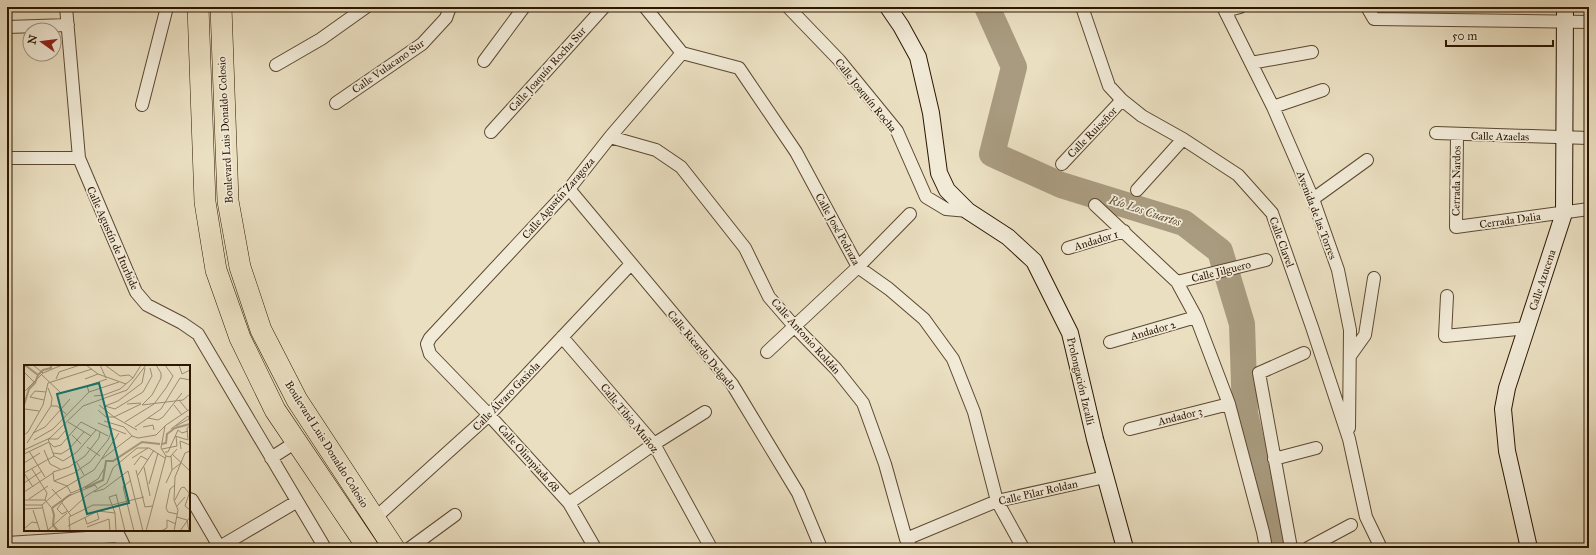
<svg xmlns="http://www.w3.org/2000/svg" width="1596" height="555" font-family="'IM FELL Great Primer',serif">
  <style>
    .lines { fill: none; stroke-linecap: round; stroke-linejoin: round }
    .river { stroke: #a99b7f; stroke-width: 26 }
    .street-casing { stroke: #5c4830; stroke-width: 14 }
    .secondary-casing { stroke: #2c1600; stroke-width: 18 }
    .highway-casing { stroke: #2c1600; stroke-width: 22 }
    .street { stroke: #f1ead7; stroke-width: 12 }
    .secondary { stroke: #f1ead7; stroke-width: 16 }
    .highway { stroke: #eadfc1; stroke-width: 21 }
    .labels { text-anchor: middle; stroke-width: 3.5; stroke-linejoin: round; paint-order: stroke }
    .street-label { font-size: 11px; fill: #2c1600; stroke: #f1ead7 }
    .water-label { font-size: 12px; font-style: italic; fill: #5e4b33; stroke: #f1ead7 }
    .inset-river { fill: none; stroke: #a99b7f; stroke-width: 2 }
    .inset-road { fill: none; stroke: #9e8f74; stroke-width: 1 }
    .view { fill: #0f766e; fill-opacity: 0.15; stroke: #0f766e; stroke-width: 2 }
    .inset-edge { fill: none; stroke: #2c1600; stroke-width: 2 }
  </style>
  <rect width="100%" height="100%" fill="#eadfc1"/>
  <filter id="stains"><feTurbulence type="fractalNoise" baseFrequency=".005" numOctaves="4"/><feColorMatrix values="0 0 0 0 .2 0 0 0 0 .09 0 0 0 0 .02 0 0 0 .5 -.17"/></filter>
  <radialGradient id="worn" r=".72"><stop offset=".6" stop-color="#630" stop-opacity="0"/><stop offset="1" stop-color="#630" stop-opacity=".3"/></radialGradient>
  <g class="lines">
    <path class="river" d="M 987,7 L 1014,67 L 992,154 L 1061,185 L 1184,223 L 1220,251 L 1242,324 L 1245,413 L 1276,548"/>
    <defs>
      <path id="street" d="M 66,7 L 79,158 L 136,292 L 147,305 L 182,323 L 198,334 L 325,548
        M 645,7 L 682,53 L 739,68 L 796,152 L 858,267 L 889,289 L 924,319 L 953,359 L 974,412 L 997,501 L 1023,548
        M 788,7 L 839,60 L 897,131 L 926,197 L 946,209 L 968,211
        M 1082,7 L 1109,86 L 1122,100 L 1142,116 L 1183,139 L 1238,175 L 1272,213 L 1312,327 L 1349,439 L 1366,517 L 1381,548
        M 1223,7 L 1273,107 L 1313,199 L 1338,270 L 1350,330 L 1349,428
        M 1367,7 L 1374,19 L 1589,22
        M 1225,11 L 1240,7
        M 7,27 L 68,25
        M 484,61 L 524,7
        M 1251,63 L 1312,52
        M 276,65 L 321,39 L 366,7
        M 336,103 L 422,44 L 446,18 L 450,7
        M 142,105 L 167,7
        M 1273,107 L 1323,90
        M 491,132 L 604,7
        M 1436,133 L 1589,138
        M 1457,135 L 1456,227 L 1589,209
        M 610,137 L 656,150 L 681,167 L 745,248 L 769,297 L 795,327 L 836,369 L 863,403 L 885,464 L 906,539 L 911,548
        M 7,158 L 79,158
        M 1062,164 L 1122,100
        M 569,189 L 732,384 L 798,493 L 821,548
        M 1137,190 L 1183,139
        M 1313,199 L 1367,160
        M 1095,205 L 1177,282 L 1196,317 L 1229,404 L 1263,532 L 1266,548
        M 1068,248 L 1124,231
        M 1177,282 L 1266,260
        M 1447,296 L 1445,336 L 1527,328
        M 562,337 L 654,444 L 711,548
        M 1110,342 L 1196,317
        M 767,352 L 858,267 L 910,214
        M 1350,356 L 1365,335 L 1374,278
        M 1130,429 L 1229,404
        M 271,458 L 296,442
        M 1274,459 L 1316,448
        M 189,499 L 192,500 L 220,548
        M 569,503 L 654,444 L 705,412
        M 374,519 L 489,415 L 630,265
        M 116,530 L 125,548
        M 906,539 L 997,501 L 1105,477
        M 7,543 L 119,536
        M 218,548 L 296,502
        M 410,548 L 455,515
        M 595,548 L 569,503 L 489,415 L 430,354 L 427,344 L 430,338 L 569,189 L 610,137 L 682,53
        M 1291,548 L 1259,373 L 1304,353
        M 1308,548 L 1351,525"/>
      <path id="secondary" d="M 888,7 L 901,26 L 918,57 L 931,113 L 939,173 L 947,190 L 968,211 L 1008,237 L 1034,261 L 1070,333 L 1095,439 L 1125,548
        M 1529,548 L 1507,451 L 1503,409 L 1507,388 L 1564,213 L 1565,7"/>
      <path id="highway" d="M 198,7 L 205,202 L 216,270 L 240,338 L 275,410 L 368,548
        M 221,7 L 228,201 L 240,267 L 261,330 L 297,400 L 394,548"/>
    </defs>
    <use href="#street" class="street-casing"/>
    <use href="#secondary" class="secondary-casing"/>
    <use href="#highway" class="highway-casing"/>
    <use href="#street" class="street"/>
    <use href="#secondary" class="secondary"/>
    <use href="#highway" class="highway"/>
  </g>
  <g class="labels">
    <g class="street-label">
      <text transform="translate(388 66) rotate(-35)" y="4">Calle Vulacano Sur</text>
      <text transform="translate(547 69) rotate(-48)" y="4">Calle Joaquín Rocha Sur</text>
      <text transform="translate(866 95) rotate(51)" y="4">Calle Joaquín Rocha</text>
      <text transform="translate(225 130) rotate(-93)" y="4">Boulevard Luis Donaldo Colosio</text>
      <text transform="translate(1092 132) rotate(-46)" y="4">Calle Ruiseñor</text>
      <text transform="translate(1500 136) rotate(1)" y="4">Calle Azaelas</text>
      <text transform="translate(1456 181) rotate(-89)" y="4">Cerrada Nardos</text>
      <text transform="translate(558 198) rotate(-49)" y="4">Calle Agustín Zaragoza</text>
      <text transform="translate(1317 215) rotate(69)" y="4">Avenida de las Torres</text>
      <text transform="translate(1510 220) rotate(-8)" y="4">Cerrada Dalia</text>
      <text transform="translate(838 229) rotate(61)" y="4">Calle José Pedraza</text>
      <text transform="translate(113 238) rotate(66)" y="4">Calle Agustín de Iturbide</text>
      <text transform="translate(1096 240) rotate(-17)" y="4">Andador 1</text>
      <text transform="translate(1282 242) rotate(70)" y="4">Calle Clavel</text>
      <text transform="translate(1221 271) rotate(-14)" y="4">Calle Jilguero</text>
      <text transform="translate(1542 280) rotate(-72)" y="4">Calle Azucena</text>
      <text transform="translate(1153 330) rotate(-16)" y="4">Andador 2</text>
      <text transform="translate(806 336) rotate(48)" y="4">Calle Antonio Roldán</text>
      <text transform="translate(702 350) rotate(50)" y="4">Calle Ricardo Delgado</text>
      <text transform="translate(1081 381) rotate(77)" y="4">Prolongación Izcalli</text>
      <text transform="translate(506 396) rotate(-46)" y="4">Calle Álvaro Gaxiola</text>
      <text transform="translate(1180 416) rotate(-14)" y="4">Andador 3</text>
      <text transform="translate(630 418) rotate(51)" y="4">Calle Tibio Muñoz</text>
      <text transform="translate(327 444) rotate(58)" y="4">Boulevard Luis Donaldo Colosio</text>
      <text transform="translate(529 458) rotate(48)" y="4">Calle Olimpiada 68</text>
      <text transform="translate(1038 492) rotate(-13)" y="4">Calle Pilar Roldan</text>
    </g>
    <g class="water-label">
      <text transform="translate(1145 211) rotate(18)" y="4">Río Los Cuartos</text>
    </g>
  </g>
  <g transform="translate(24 365)">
    <rect width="166" height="166" fill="#eadfc1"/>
    <path class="inset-river" d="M 1,0 L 14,10M 0,40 L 5,24 L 11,18 L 14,10 L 19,5 L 27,3 L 27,0M 138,79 L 142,78 L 143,69 L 151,63 L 166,59M 61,123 L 79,115 L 82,96 L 89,96 L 118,77 L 136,79M 34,166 L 29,160 L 30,150 L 28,143 L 47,129"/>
    <path class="inset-road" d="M 9,0 L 19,8M 62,0 L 74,9 L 102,19M 76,0 L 82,13M 81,0 L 96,11 L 105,10 L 109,13M 132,0 L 137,8 L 137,13 L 128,30 L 118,40 L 159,35 L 166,29M 155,0 L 158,9 L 166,5M 0,7 L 10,17M 18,10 L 37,28M 32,14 L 35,7 L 56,0M 61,14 L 74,9M 24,23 L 28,33 L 27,41M 0,27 L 19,8 L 38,0M 65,27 L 63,21 L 83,14M 70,31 L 80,30 L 96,24 L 109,13 L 117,0M 6,32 L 11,26 L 22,27M 6,32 L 20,35M 155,35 L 164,46M 103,39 L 117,38M 75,40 L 90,52 L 113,65M 150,40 L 158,50M 33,41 L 42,49M 81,41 L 91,44 L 119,27 L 128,11 L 126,3M 81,41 L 94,36 L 118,18 L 121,3M 1,44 L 15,46M 74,45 L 82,52 L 90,52 L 117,39M 124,53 L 134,55 L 139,52 L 158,28M 80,56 L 100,62 L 108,71M 44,57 L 67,71M 101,57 L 130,39 L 142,23 L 149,11 L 141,0M 74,58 L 102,69M 152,61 L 165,54M 111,62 L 137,44 L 156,13 L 166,15M 119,62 L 129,60 L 130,65M 147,64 L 164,51 L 166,55M 41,66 L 34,74 L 24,74 L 30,91 L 39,96 L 53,87 L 72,65M 9,68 L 21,62 L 46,34M 0,70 L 4,67 L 19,40 L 24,18 L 68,4M 48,70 L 57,79M 108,71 L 114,73 L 132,70 L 142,60 L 166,44M 151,71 L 164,75 L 163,63 L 166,61M 10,75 L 29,64 L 65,27 L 95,17M 3,78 L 27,41 L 33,41M 26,78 L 30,82 L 37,80 L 57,57 L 84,71M 63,82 L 76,91M 138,84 L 153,81 L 152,71M 157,84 L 156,76 L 166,80M 0,85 L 26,73 L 59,41 L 103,25 L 122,0M 20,85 L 26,99 L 36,104M 5,86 L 21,112M 141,87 L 144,87 L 154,65 L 158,68 L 164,66M 29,88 L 37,89 L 45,84 L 60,67M 0,89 L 25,77M 148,89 L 166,106M 142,91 L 146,92 L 153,84M 147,91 L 148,105M 108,93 L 124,83M 78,94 L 108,71M 52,96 L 60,110M 0,98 L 16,88M 110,100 L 117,91 L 124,95M 120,102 L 126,131M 8,104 L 23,128 L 21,135M 112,105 L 121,142 L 129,141M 0,108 L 30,91M 0,108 L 9,122M 114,110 L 130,85M 107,115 L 99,122 L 110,166M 30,116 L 50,108 L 66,97 L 84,75 L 88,65M 30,116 L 29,107 L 45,102 L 61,91 L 75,73 L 76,67M 30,116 L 43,121M 0,118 L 18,106M 142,118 L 148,105 L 157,98M 125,119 L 134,88M 151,120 L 146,124 L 142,143 L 144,147 L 153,149M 43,121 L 47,128 L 59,123 L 74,114 L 80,104M 28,124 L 37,134M 166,126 L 161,141 L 166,145M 0,127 L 29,108M 70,127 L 80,124 L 104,106 L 119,166M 92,129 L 101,166M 92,130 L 85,132 L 91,148 L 92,166M 5,134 L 24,121M 0,135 L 21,135 L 27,142M 151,135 L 157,123 L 160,122 L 165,128M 38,138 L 47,151M 0,140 L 18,140 L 33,127 L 70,105 L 95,68M 18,140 L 24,165M 153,141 L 161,132M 0,144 L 18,143M 9,145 L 16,166M 44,146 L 38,149 L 33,144 L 42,132 L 71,120 L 73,123M 45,147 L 62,131 L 83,118 L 89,103 L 113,83 L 125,83 L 141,93M 153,152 L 163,155 L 165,166M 61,153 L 63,159 L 75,154 L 73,147M 44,161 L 74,146 L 91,148M 63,162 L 85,154 L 86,166M 0,164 L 8,157 L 14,158M 24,165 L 43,148M 46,166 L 45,152 L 69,140 L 88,140 L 120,132M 122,166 L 142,91 L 137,83 L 141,61M 137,166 L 143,163 L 143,155 L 152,159M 150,166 L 154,145 L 150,135 L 151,112 L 161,88 L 166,86M 156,166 L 166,152"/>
    <path class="view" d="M 75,18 L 105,138 L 63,149 L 33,29 Z"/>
    <rect width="166" height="166" class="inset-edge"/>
  </g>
  <rect width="1596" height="555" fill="none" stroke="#eadfc1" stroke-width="24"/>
  <rect x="8" y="8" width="1580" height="539" fill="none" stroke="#2c1600" stroke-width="2"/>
  <rect x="12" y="12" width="1572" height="531" fill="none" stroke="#2c1600"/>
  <g transform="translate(42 42) rotate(284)"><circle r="19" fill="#f1ead7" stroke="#a29581"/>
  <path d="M0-3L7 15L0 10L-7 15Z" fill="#8f2418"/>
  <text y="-6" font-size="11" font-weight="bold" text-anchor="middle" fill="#2c1600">N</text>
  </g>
  <path d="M1446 40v6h107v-6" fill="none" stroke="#2c1600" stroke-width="2"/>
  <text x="1452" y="40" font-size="12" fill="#2c1600" stroke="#f1ead7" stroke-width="3" paint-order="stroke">50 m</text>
  <rect width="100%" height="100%" filter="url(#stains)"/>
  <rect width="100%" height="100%" fill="url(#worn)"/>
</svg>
